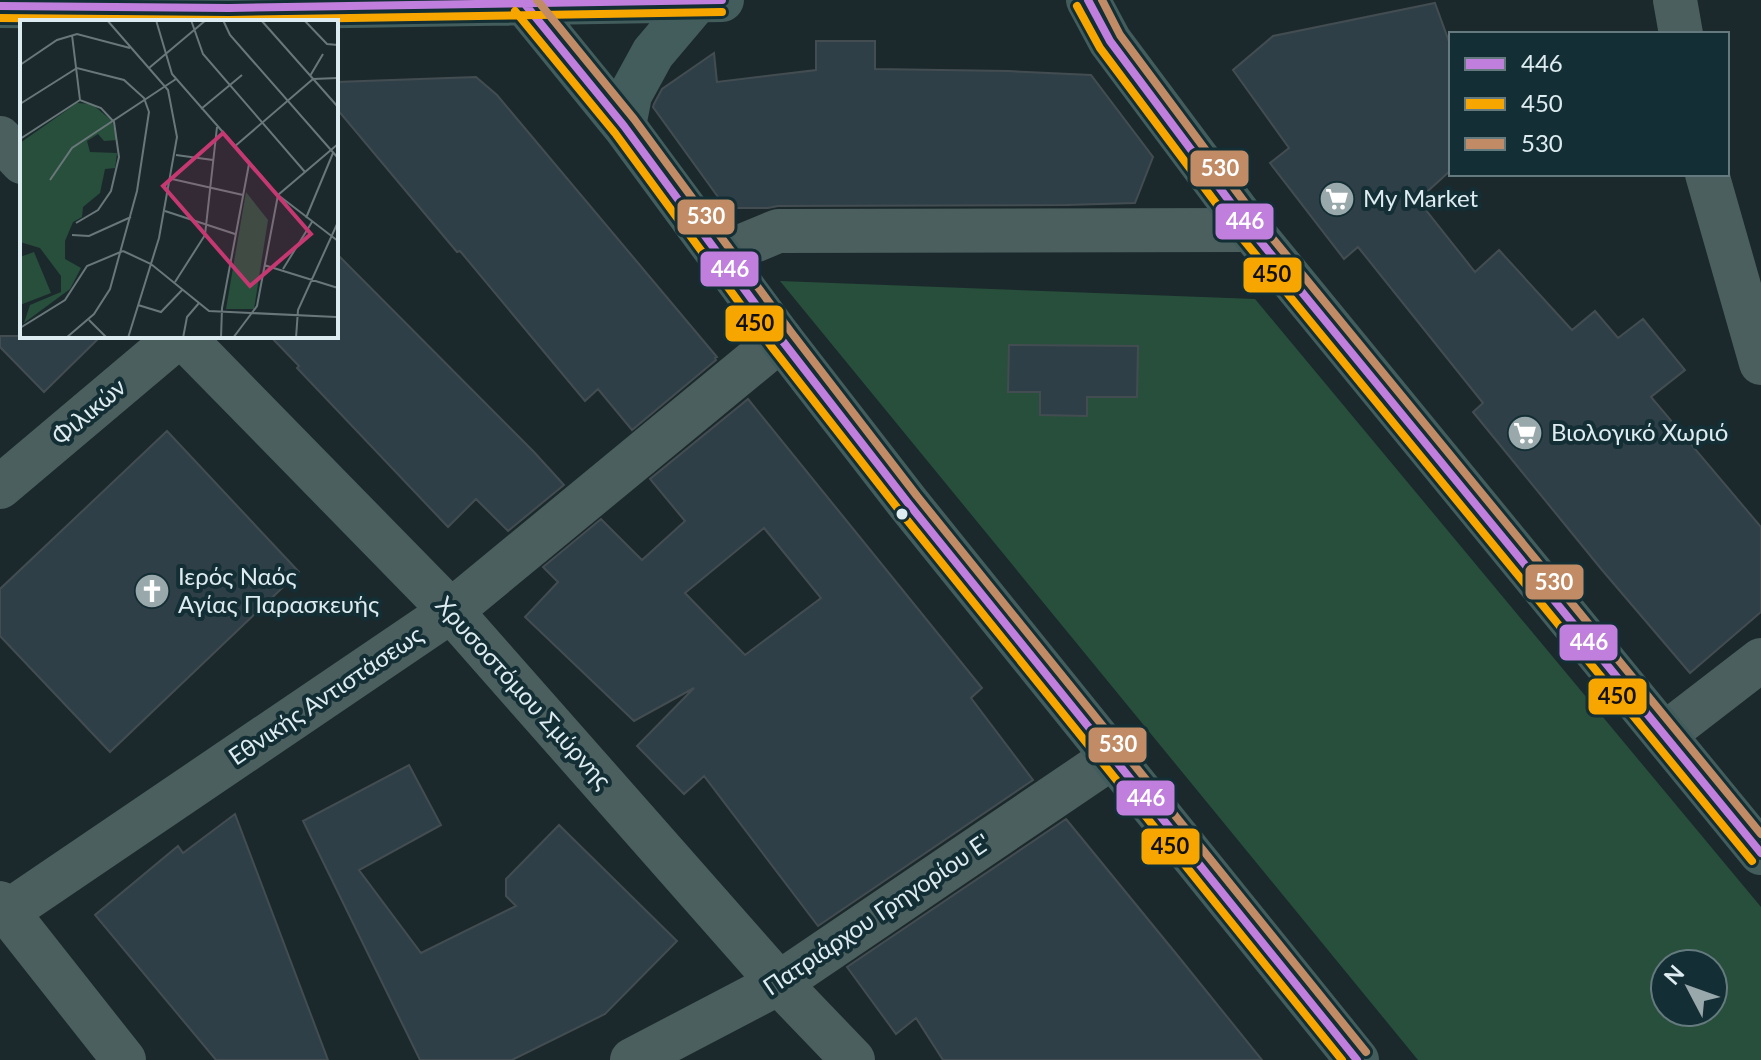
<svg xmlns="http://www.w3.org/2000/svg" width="1761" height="1060" font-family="Lato,sans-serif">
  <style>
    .green { fill: #284f3c; fill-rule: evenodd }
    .building { fill: #2f3f48; stroke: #434d51; stroke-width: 2; fill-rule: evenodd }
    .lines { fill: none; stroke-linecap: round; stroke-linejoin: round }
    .street { stroke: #4b5f5e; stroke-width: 44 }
    .secondary { stroke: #435d5c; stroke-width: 44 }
    .bus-1-casing { stroke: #132e34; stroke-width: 14 }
    .bus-2-casing { stroke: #132e34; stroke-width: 14 }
    .bus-3-casing { stroke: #132e34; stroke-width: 14 }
    .bus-1 { stroke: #c07fdc; stroke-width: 8 }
    .bus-2 { stroke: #f7a600; stroke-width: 8 }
    .bus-3 { stroke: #c18c65; stroke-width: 8 }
    .bus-dot { fill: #ddecf0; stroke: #132e34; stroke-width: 3 }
    .labels { text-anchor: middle; stroke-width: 8; stroke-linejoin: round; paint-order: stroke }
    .poi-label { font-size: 24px; fill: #ddecf0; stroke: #132e34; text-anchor: start }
    .street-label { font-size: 24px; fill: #ddecf0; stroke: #132e34 }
    .inset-road { fill: none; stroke: #69777a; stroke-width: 2 }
    .view { fill: #c63871; fill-opacity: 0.15; stroke: #c63871; stroke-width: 4 }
    .inset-edge { fill: none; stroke: #ddecf0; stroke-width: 4 }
    .line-badge { stroke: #132e34; stroke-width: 3 }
    .badge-label { font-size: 22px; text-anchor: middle; font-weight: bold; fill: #fff }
    .pale-badge-label { font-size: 22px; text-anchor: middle; font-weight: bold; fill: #111 }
  </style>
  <rect width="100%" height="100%" fill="#1b292c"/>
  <path class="green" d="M 780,281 L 1255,299 L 1761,907 L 1761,1060 L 1418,1060 ZM 1665,964 L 1713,964 L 1713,1012 L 1665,1012 Z"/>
  <path class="building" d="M 1435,3 L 1451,47 L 1451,170 L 1418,200 L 1475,272 L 1499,250 L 1572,330 L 1595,311 L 1618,338 L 1643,319 L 1685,370 L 1651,397 L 1761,527 L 1761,612 L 1690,673 L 1602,570 L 1473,412 L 1483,403 L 1358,247 L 1344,259 L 1270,163 L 1289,148 L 1233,70 L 1273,36 Z
    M 816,41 L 875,41 L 875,69 L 1008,71 L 1091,75 L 1153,157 L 1135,203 L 1066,205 L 778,206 L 768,208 L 726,208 L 653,107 L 654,104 L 662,89 L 714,53 L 717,82 L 816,70 Z
    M 476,77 L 497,95 L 717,357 L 715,358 L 716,360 L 632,430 L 598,389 L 585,401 L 460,251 L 457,252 L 336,108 L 336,82 Z
    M 336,253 L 534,452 L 564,485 L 508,531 L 476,499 L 448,527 L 297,368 L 299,366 L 270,336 L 336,336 Z
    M 0,336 L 101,336 L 44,392 L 0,347 Z
    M 1009,345 L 1138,346 L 1137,397 L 1087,397 L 1087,416 L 1040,415 L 1040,392 L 1008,392 Z
    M 748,399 L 982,688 L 971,698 L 1033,780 L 818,926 L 704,776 L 684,794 L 637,746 L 694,688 L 634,721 L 525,617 L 558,582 L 543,567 L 601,519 L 642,560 L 685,521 L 650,479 ZM 764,528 L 821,598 L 745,655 L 685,593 Z
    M 167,431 L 299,572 L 110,752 L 0,636 L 0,589 Z
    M 409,765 L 441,825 L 359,870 L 421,953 L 516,906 L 506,896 L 506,879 L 559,825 L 677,941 L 605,1014 L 512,1060 L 420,1060 L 303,821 Z
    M 235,814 L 328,1060 L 216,1060 L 95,915 L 178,846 L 183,853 Z
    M 1066,819 L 1178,956 L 1262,1060 L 943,1060 L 916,1018 L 896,1034 L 847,967 Z"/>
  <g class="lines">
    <path class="street" d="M 1675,0 L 1681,34
      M 0,138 L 22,162
      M 1707,174 L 1761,363
      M 720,255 L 778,231 L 1251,230
      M 182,336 L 451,611 L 779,983 L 853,1060
      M 0,487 L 179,336
      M 1665,734 L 1761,660
      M 0,903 L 124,1060
      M 7,912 L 451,611 L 781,339
      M 632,1060 L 779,983 L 1114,756"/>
    <path class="secondary" d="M 1088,0 L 1110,41 L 1251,230 L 1761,853
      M 524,3 L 624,126 L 781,339 L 908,503 L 1357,1060
      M 0,6 L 229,8 L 722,0
      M 624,126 L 630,95 L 653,53 L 697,1"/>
    <defs>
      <path id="bus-1" d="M 1088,0 L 1110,41 L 1251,230 L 1761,853
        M 524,3 L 624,126 L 781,339 L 908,503 L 1357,1060
        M 0,6 L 229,8 L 722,0"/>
      <path id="bus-2" d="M 1077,6 L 1100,48 L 1242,238 L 1752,861
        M 515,11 L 615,133 L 771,346 L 899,510 L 1342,1060
        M 0,18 L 229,20 L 722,12"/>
      <path id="bus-3" d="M 537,0 L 634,119 L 791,332 L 917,496 L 1366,1052
        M 1102,0 L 1120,35 L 1260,223 L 1761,834"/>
    </defs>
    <use href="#bus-1" class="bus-1-casing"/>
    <use href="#bus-2" class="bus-2-casing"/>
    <use href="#bus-3" class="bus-3-casing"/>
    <use href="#bus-1" class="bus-1"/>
    <use href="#bus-2" class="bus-2"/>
    <use href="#bus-3" class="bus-3"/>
  </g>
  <defs>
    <symbol id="supermarket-disc" viewBox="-11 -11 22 22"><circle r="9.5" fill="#99a8ab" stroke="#132e34"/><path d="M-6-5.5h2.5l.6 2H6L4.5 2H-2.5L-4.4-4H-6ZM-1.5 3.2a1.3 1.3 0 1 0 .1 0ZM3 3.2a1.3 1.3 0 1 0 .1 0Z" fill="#fff"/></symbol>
    <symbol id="church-disc" viewBox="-11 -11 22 22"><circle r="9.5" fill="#99a8ab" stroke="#132e34"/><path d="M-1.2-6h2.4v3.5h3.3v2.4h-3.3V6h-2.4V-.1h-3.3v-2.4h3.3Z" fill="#fff"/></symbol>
  </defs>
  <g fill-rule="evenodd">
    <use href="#supermarket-disc" x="1317" y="179" width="40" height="40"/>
    <use href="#supermarket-disc" x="1505" y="413" width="40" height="40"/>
    <use href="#church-disc" x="132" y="571" width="40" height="40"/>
  </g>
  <circle class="bus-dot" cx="902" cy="514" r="7"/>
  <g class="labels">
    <g class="poi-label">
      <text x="1363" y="207">My Market</text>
      <text x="1551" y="441">Βιολογικό Χωριό</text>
      <text x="178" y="585">Ιερός Ναός<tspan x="178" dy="28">Αγίας Παρασκευής</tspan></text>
    </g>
    <g class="street-label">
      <text transform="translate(89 412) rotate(-40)" y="8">Φιλικών</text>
      <text transform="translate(523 693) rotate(48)" y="8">Χρυσοστόμου Σμύρνης</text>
      <text transform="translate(326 696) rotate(-34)" y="8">Εθνικής Αντιστάσεως</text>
      <text transform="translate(877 915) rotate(-34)" y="8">Πατριάρχου Γρηγορίου Ε'</text>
    </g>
  </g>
  <g transform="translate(20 20)">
    <rect width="318" height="318" fill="#1b292c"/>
    <path d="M 57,83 L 72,84 L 92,101 L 97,120 L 84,121 L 78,114 L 67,121 L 70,132 L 97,133 L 95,148 L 85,149 L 80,173 L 63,187 L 62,197 L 53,202 L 45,221 L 45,239 L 61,248 L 50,269 L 4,303 L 10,285 L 41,272 L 41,256 L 20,228 L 0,222 L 0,123 ZM 226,172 L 248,200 L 234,289 L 206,289 ZM 14,232 L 31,273 L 0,285 L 0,237 Z" fill="#284f3c"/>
    <path class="inset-road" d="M 87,0 L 148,70 L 157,117 L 139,218 L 108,318M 136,0 L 152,54 L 258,175 L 237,286 L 213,318M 171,0 L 183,34 L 285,152M 203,0 L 210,15 L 318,138M 241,0 L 318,87M 284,0 L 307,24 L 318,25M 52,15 L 60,80M 0,45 L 37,20 L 57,14 L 110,28M 129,48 L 186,0M 290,56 L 303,34M 0,84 L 57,48 L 104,60 L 124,78 L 129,92 L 117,171 L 90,269 L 74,294 L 46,318M 181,89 L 222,55M 0,119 L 60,80 L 81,88 L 94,102 L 99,137 L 91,171 L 78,190 L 56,203M 318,124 L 258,175 L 318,221M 214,127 L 293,59 L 318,58M 156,135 L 193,140M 152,159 L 223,175M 30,160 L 52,128 L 156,59M 145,191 L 215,214M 286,198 L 313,133M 52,215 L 69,216 L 111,197M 103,231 L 131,244 L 189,291 L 316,297M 244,245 L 318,268M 263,249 L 292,202M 155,262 L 185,215 L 197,107M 118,285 L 141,292 L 163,269M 69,300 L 87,318M 0,308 L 45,280 L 67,246 L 103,231M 163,318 L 167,297 L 179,283M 201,318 L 202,288 L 229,144M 276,318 L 278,290 L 318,202M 317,318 L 318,293"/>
    <path class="view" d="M 203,113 L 291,214 L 230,266 L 143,166 Z"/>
    <rect width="318" height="318" class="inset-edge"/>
  </g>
  <g class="line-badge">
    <rect x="1189" y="149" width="61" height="39" rx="8" fill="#c18c65"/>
    <rect x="676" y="198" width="60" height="38" rx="8" fill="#c18c65"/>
    <rect x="1214" y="202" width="61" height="39" rx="8" fill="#c07fdc"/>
    <rect x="699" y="250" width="61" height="38" rx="8" fill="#c07fdc"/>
    <rect x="1242" y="256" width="61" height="38" rx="8" fill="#f7a600"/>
    <rect x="724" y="304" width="61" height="39" rx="8" fill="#f7a600"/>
    <rect x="1524" y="563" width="61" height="38" rx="8" fill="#c18c65"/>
    <rect x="1558" y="623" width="61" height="39" rx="8" fill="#c07fdc"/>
    <rect x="1587" y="677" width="61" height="39" rx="8" fill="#f7a600"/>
    <rect x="1087" y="726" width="61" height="38" rx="8" fill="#c18c65"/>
    <rect x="1115" y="779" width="61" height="38" rx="8" fill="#c07fdc"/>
    <rect x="1140" y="827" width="61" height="39" rx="8" fill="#f7a600"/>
  </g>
  <g class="badge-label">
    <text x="1220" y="176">530</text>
    <text x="706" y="224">530</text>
    <text x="1245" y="229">446</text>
    <text x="730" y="277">446</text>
    <text x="1554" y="590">530</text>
    <text x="1589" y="650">446</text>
    <text x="1118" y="752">530</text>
    <text x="1146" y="806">446</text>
  </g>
  <g class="pale-badge-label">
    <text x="1272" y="282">450</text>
    <text x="755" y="331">450</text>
    <text x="1617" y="704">450</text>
    <text x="1170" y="854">450</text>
  </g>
  <rect x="1449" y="32" width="280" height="144" fill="#132e34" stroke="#647a7f" stroke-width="2"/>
  <rect x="1465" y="58" width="40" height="12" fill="#c07fdc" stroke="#647a7f" stroke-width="2"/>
  <text x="1521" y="72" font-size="24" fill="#ddecf0">446</text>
  <rect x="1465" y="98" width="40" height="12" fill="#f7a600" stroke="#647a7f" stroke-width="2"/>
  <text x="1521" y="112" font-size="24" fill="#ddecf0">450</text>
  <rect x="1465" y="138" width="40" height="12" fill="#c18c65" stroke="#647a7f" stroke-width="2"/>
  <text x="1521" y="152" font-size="24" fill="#ddecf0">530</text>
  <g transform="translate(1689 988) rotate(311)"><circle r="38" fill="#132e34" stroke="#647a7f" stroke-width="2"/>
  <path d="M0-6L14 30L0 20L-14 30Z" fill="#99a8ab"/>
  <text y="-12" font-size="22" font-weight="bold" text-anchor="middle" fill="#ddecf0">N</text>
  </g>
</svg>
